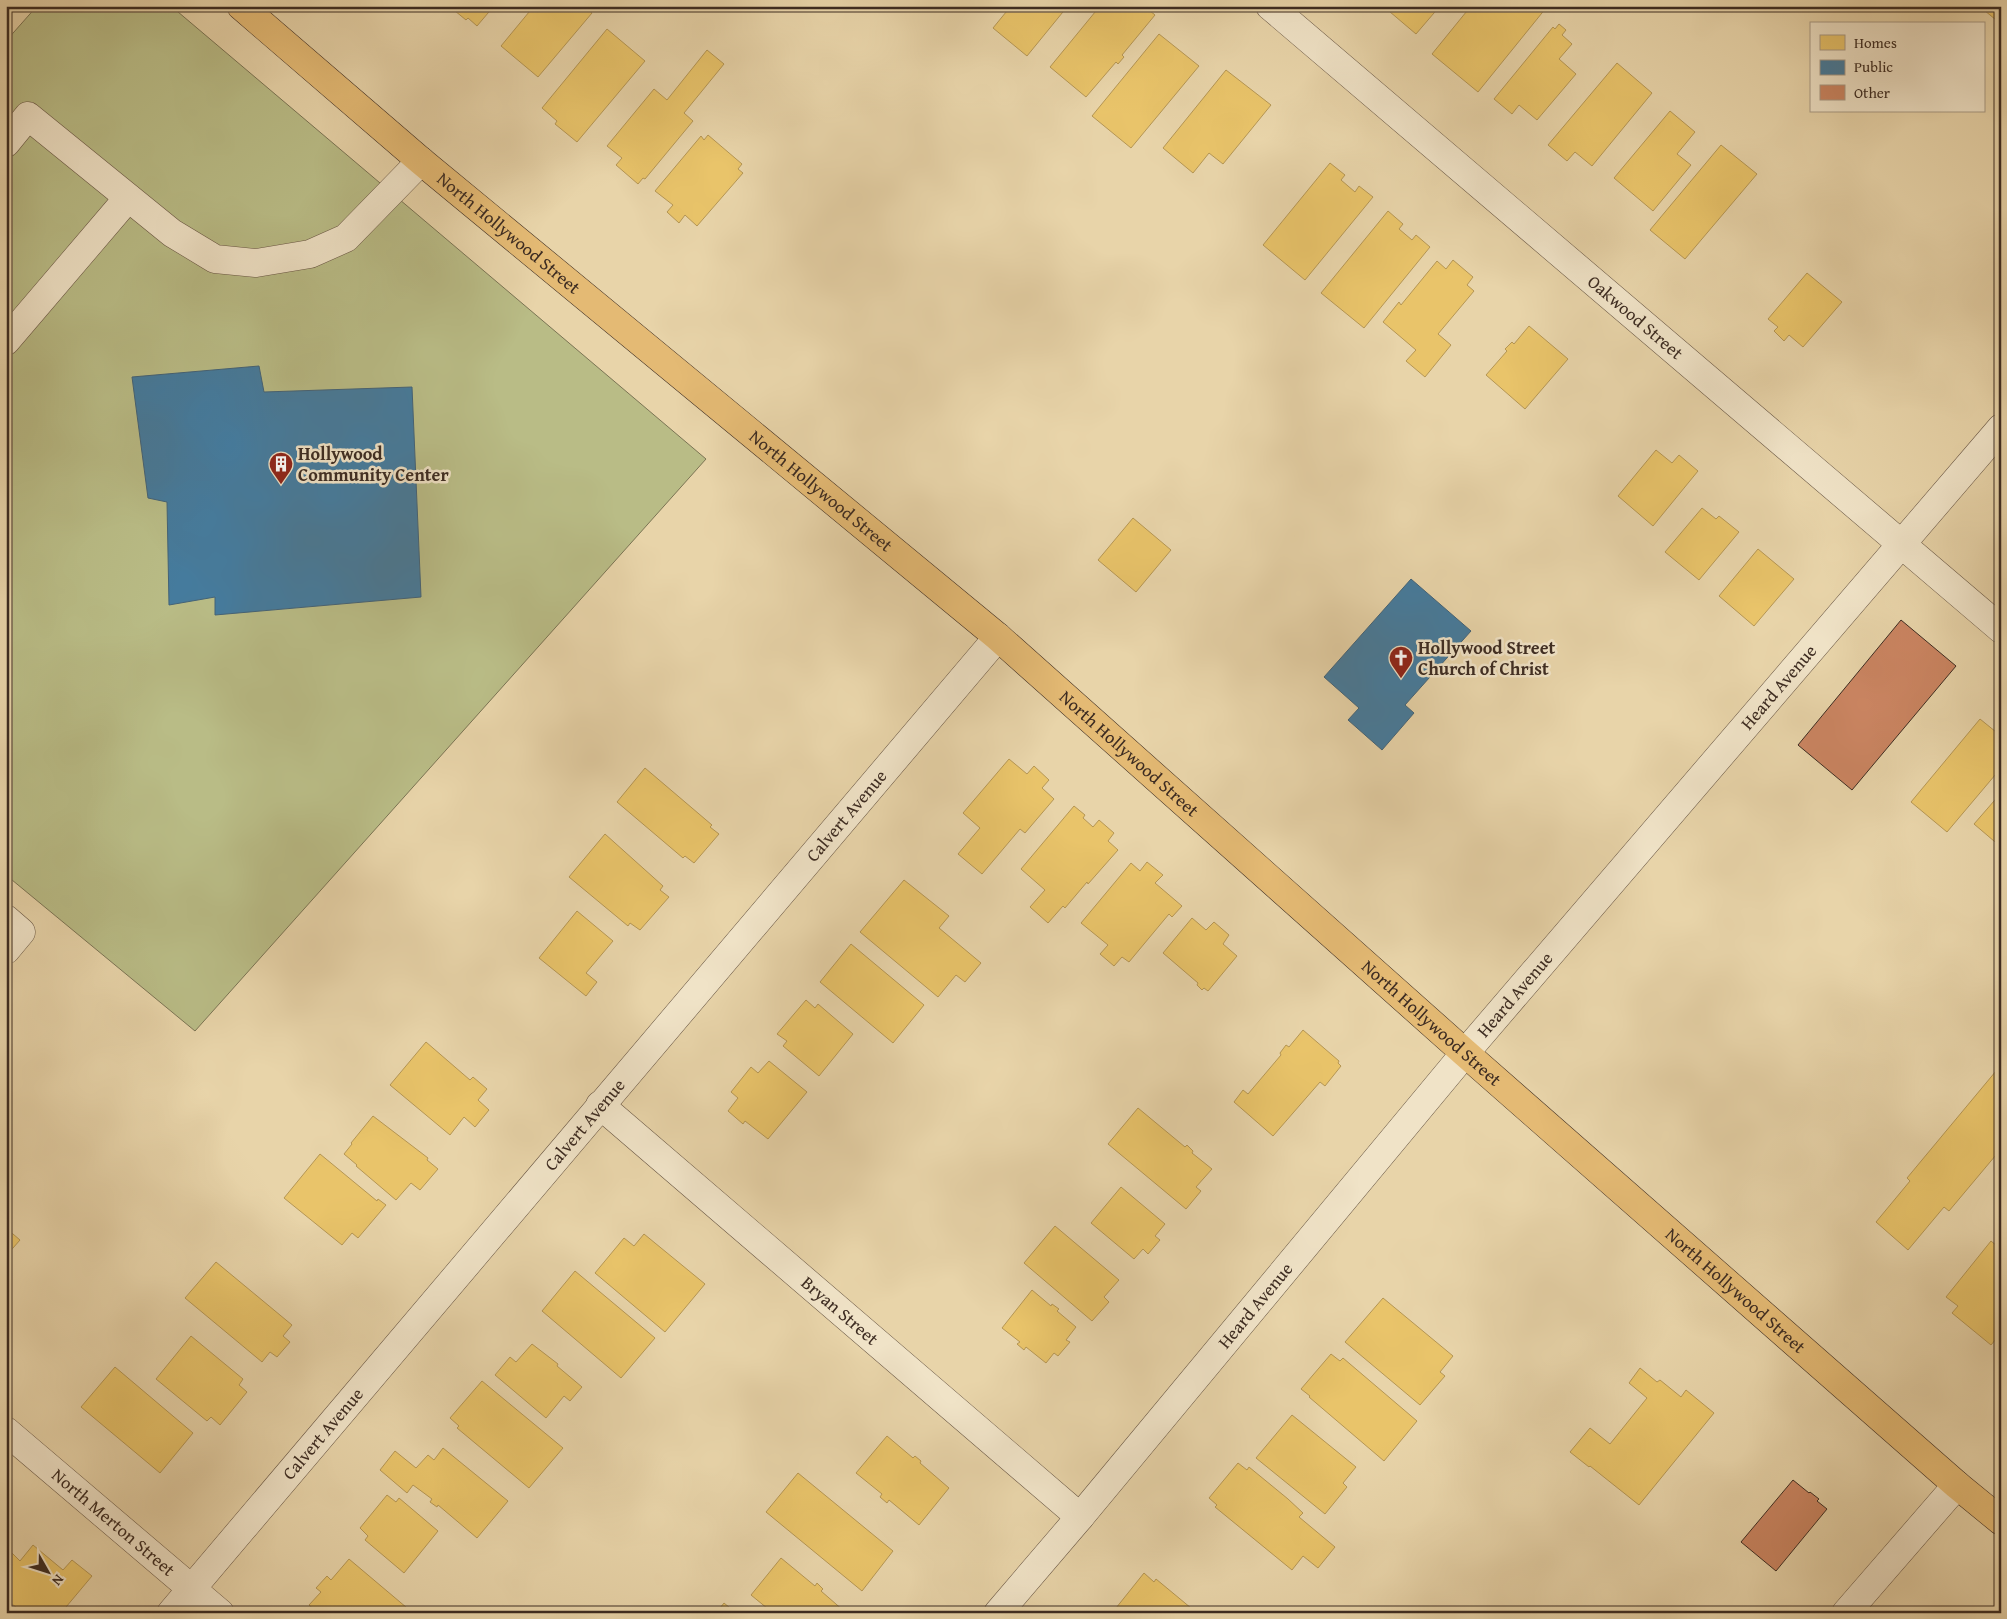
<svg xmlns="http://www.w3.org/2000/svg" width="2007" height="1619" font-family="'Gentium Book Plus',serif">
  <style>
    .green { fill: #b9bc86; stroke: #7b7454 }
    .homes { fill: #e9c46a; stroke: #b59654 }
    .public { fill: #457b9d; stroke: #436378 }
    .building { fill: #cb8562; stroke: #3d2c22 }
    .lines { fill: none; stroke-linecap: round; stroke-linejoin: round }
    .minor-casing { stroke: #685644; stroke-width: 29 }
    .major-casing { stroke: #3d2c22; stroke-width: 29 }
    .minor { stroke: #f0e3c7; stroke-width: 28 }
    .major { stroke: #e4ba74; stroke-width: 28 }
    .labels { text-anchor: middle; stroke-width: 5; stroke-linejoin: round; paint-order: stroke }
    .street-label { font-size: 18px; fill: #3d2c22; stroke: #f0e3c7 }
    .poi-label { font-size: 18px; font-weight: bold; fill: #3d2c22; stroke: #f0e3c7; text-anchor: start }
  </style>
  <rect width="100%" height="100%" fill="#e8d4a9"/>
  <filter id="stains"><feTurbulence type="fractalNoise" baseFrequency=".004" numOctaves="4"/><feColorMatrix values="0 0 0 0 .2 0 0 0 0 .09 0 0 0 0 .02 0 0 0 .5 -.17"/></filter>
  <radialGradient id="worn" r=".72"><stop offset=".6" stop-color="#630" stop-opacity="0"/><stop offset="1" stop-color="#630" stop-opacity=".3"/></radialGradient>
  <path class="green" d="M 37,6 L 171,6 L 706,459 L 195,1031 L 6,875 L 6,41 Z"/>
  <path class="homes" d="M 449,6 L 494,6 L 477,26 L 468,18 L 466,20 Z
    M 534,6 L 584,6 L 592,13 L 538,77 L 501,46 Z
    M 1011,6 L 1067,6 L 1067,7 L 1027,56 L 993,28 Z
    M 1100,6 L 1144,6 L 1155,15 L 1122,55 L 1124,57 L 1118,64 L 1116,62 L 1086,97 L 1050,67 Z
    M 1383,6 L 1440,6 L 1416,34 Z
    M 1471,6 L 1545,6 L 1546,8 L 1478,92 L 1432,54 Z
    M 1979,6 L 2001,6 L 2001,24 Z
    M 1559,24 L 1566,30 L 1562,35 L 1572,44 L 1559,59 L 1576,74 L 1537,120 L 1519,105 L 1512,114 L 1494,99 L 1553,27 L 1555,29 Z
    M 607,29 L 645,61 L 577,142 L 555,124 L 557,121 L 542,108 Z
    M 1159,34 L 1199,66 L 1131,148 L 1092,116 Z
    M 707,50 L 724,64 L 684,113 L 693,121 L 645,179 L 643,178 L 638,184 L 616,165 L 622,158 L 607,146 L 654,89 L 667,100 Z
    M 1617,63 L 1652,93 L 1592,166 L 1575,152 L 1567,161 L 1548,145 Z
    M 1226,70 L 1271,105 L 1223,164 L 1209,153 L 1193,173 L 1163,148 Z
    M 1670,111 L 1695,132 L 1677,154 L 1691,165 L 1653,211 L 1614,178 Z
    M 708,135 L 742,164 L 738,169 L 743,173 L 697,226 L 685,215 L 679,223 L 667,212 L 673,205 L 655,191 L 701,136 L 704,140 Z
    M 1721,145 L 1757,174 L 1685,259 L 1650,230 Z
    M 1330,163 L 1345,175 L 1341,180 L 1355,192 L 1359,186 L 1373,197 L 1305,280 L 1263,245 Z
    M 1388,211 L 1403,224 L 1399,229 L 1412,240 L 1416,235 L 1430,247 L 1364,328 L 1321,293 Z
    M 1453,260 L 1473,277 L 1467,285 L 1474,291 L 1438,334 L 1451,345 L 1425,377 L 1406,361 L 1416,350 L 1383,322 L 1399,302 L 1401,305 L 1437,261 L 1446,269 Z
    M 1807,273 L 1842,302 L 1803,347 L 1789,335 L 1784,341 L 1774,331 L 1778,327 L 1768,319 Z
    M 1529,326 L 1568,359 L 1525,409 L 1486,375 L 1507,351 L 1505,349 L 1512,342 L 1514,344 Z
    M 1656,450 L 1672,463 L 1679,455 L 1698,471 L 1653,526 L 1618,496 Z
    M 1702,508 L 1716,519 L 1719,516 L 1739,532 L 1699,580 L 1665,552 Z
    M 1133,518 L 1171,550 L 1136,592 L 1098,560 Z
    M 1758,549 L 1794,579 L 1754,626 L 1719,596 Z
    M 1980,719 L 2001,736 L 2001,768 L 1947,832 L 1911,802 Z
    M 1009,759 L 1027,774 L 1034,766 L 1049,780 L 1042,788 L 1054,799 L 1025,833 L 1020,829 L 982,874 L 958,854 L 980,828 L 963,813 Z
    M 645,768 L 712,825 L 710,827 L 719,834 L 694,863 L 685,856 L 683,858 L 617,802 Z
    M 2001,793 L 2001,847 L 1974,824 Z
    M 1074,806 L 1085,815 L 1083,818 L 1093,827 L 1099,820 L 1114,833 L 1108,841 L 1118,850 L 1088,884 L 1087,882 L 1065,908 L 1063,906 L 1048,923 L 1030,907 L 1045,890 L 1021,869 Z
    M 605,834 L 663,886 L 660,890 L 669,897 L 640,930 L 630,923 L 628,926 L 569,877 Z
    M 1147,862 L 1163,875 L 1155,883 L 1182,906 L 1172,917 L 1169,914 L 1129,962 L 1122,957 L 1114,966 L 1100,954 L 1108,945 L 1081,923 L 1131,863 L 1140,871 Z
    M 904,880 L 949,916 L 939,928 L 981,963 L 965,982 L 956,975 L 938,997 L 860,932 Z
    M 577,911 L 613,941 L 586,973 L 597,982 L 586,996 L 539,958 Z
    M 1192,918 L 1206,930 L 1214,922 L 1229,935 L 1223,944 L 1237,956 L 1208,991 L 1204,988 L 1202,990 L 1197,985 L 1198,983 L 1163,953 Z
    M 851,944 L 924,1005 L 893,1043 L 820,982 Z
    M 806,1000 L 815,1008 L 818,1004 L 853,1034 L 819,1076 L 783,1046 L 787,1041 L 777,1034 Z
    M 1303,1030 L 1339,1061 L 1338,1063 L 1341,1066 L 1325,1086 L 1320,1082 L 1273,1136 L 1234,1102 L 1243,1090 L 1248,1094 L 1281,1055 L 1280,1053 L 1286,1045 L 1289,1047 Z
    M 426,1042 L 470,1080 L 473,1077 L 487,1089 L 478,1100 L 489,1110 L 475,1127 L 464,1117 L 450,1135 L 390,1085 Z
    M 769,1061 L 807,1092 L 768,1139 L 745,1121 L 743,1124 L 728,1111 L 738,1098 L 731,1092 L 751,1067 L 758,1073 Z
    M 2001,1065 L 2001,1149 L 1949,1211 L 1944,1207 L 1908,1250 L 1876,1222 L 1910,1181 L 1907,1178 Z
    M 1138,1108 L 1185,1147 L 1187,1145 L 1193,1151 L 1192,1153 L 1212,1169 L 1196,1187 L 1201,1191 L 1186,1209 L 1108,1144 Z
    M 373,1116 L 428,1158 L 427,1160 L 438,1169 L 420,1190 L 411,1183 L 396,1200 L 356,1166 L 357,1165 L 344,1154 L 352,1144 L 351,1143 Z
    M 320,1154 L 377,1201 L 378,1199 L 386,1205 L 358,1238 L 352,1233 L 342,1245 L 284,1198 Z
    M 1121,1187 L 1165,1224 L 1155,1236 L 1160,1240 L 1148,1254 L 1143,1249 L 1134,1259 L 1091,1223 Z
    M 1055,1226 L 1119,1280 L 1104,1297 L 1109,1302 L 1092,1321 L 1024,1263 Z
    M 6,1228 L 20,1240 L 6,1256 Z
    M 644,1234 L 705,1284 L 665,1332 L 595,1273 L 624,1238 L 634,1246 Z
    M 1991,1241 L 1997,1246 L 2001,1241 L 2001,1333 L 1991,1345 L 1952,1313 L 1958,1306 L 1946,1297 Z
    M 216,1262 L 292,1325 L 283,1336 L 290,1342 L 277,1357 L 270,1352 L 262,1362 L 185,1298 Z
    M 575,1271 L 655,1338 L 621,1378 L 542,1311 Z
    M 1032,1290 L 1051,1306 L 1052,1304 L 1059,1309 L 1057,1311 L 1076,1327 L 1066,1340 L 1070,1342 L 1058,1356 L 1054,1353 L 1046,1363 L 1026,1347 L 1024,1350 L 1017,1344 L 1020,1342 L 1002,1328 Z
    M 1383,1298 L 1453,1356 L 1440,1372 L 1445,1376 L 1420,1405 L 1345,1342 Z
    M 191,1336 L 243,1379 L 239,1385 L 247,1392 L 220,1425 L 211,1417 L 207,1421 L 156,1379 Z
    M 532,1344 L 558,1364 L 557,1366 L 582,1387 L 570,1401 L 564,1396 L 546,1418 L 495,1375 L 510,1357 L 516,1362 Z
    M 1331,1354 L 1340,1361 L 1343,1358 L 1417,1421 L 1384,1461 L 1309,1397 L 1310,1396 L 1301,1389 Z
    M 115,1367 L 193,1433 L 160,1473 L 81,1407 Z
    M 1640,1368 L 1657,1382 L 1660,1380 L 1681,1397 L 1686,1390 L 1714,1413 L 1639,1505 L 1590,1466 L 1589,1467 L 1570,1452 L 1590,1428 L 1610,1444 L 1647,1398 L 1629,1383 Z
    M 482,1381 L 563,1448 L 529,1488 L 457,1428 L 459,1426 L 450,1418 Z
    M 1292,1415 L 1356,1467 L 1343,1483 L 1347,1487 L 1325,1514 L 1256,1458 Z
    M 887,1436 L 913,1458 L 915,1456 L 921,1461 L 920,1463 L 949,1488 L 919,1525 L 889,1500 L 887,1503 L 880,1497 L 882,1494 L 856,1473 Z
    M 443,1448 L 508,1501 L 477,1538 L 438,1505 L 437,1507 L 430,1502 L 432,1499 L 413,1485 L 407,1493 L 380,1470 L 395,1451 L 416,1468 L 428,1455 L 434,1460 Z
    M 1238,1463 L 1247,1470 L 1249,1467 L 1288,1499 L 1303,1513 L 1299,1517 L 1335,1547 L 1318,1568 L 1303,1556 L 1292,1570 L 1215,1507 L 1217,1505 L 1209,1498 Z
    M 798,1473 L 893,1551 L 862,1591 L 766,1512 Z
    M 387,1495 L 396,1502 L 399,1498 L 438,1531 L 404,1573 L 365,1540 L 368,1536 L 360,1528 Z
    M 33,1545 L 63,1570 L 72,1560 L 92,1576 L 61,1613 L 23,1613 L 6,1599 L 6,1560 L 12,1553 L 20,1561 Z
    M 781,1558 L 815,1586 L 817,1583 L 823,1589 L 821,1591 L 844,1611 L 843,1613 L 773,1613 L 751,1595 Z
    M 349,1559 L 413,1613 L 318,1613 L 309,1605 L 321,1592 L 316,1588 L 327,1576 L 331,1580 Z
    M 1144,1573 L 1154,1582 L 1156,1579 L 1197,1613 L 1112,1613 Z
    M 724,1603 L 736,1613 L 716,1613 Z"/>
  <path class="public" d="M 259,366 L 264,392 L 412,387 L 421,597 L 215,615 L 215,597 L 169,605 L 167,502 L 148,498 L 132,377 Z
    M 1411,579 L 1471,631 L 1405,705 L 1414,713 L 1382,750 L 1348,720 L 1359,708 L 1324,677 Z"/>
  <path class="building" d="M 1901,620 L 1956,666 L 1852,790 L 1798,745 Z
    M 1793,1480 L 1809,1493 L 1810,1492 L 1819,1499 L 1817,1501 L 1827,1509 L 1776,1571 L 1741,1542 Z"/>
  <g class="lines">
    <defs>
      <g id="minor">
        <path id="s1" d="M 1270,6 L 2001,629"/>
        <path d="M 6,143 L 28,116 L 172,233 L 215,259 L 256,263 L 310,254 L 346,238 L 421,161"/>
        <path d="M 6,341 L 128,198"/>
        <path d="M 6,919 L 21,932 L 6,950"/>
        <path id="s2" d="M 600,1105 L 1080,1517"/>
        <path id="s3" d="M 6,1431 L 220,1613"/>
        <path id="s4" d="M 171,1613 L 998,637"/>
        <path id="s5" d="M 998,1613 L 1080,1517 L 1465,1053 L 2001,428"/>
        <path d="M 1846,1613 L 1957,1485"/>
      </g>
      <g id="major">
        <path id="s6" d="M 241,6 L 421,161 L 998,637 L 1465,1053 L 1957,1485 L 2001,1521"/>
      </g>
    </defs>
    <use href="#minor" class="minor-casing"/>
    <use href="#major" class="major-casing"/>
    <use href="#minor" class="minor"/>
    <use href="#major" class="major"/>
  </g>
  <defs>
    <symbol id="building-pin" viewBox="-11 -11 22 30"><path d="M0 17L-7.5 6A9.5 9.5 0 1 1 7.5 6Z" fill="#8f2418" stroke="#f0e3c7"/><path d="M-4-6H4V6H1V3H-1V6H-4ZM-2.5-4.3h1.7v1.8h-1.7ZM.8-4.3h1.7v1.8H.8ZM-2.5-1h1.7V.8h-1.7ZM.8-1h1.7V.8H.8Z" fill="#fff"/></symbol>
    <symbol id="church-pin" viewBox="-11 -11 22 30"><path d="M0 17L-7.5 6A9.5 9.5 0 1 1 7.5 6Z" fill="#8f2418" stroke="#f0e3c7"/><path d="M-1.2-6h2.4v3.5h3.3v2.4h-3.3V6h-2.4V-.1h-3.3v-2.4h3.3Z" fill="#fff"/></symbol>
  </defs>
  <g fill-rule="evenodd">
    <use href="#building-pin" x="267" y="450" width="28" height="38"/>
    <use href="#church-pin" x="1387" y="644" width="28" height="38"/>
  </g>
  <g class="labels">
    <g class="street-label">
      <text dy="6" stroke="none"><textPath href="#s6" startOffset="351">North Hollywood Street</textPath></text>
      <text dy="6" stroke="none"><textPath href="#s1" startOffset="480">Oakwood Street</textPath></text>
      <text dy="6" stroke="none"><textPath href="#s6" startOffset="756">North Hollywood Street</textPath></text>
      <text dy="6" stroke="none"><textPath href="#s5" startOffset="1211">Heard Avenue</textPath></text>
      <text dy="6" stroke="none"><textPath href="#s6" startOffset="1161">North Hollywood Street</textPath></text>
      <text dy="6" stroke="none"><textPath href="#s4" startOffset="1045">Calvert Avenue</textPath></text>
      <text dy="6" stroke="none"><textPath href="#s5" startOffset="806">Heard Avenue</textPath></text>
      <text dy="6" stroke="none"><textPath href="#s6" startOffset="1566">North Hollywood Street</textPath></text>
      <text dy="6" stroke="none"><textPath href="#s4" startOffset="640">Calvert Avenue</textPath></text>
      <text dy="6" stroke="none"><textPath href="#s6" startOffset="1971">North Hollywood Street</textPath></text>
      <text dy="6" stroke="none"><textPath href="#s5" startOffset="401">Heard Avenue</textPath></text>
      <text dy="6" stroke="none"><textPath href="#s2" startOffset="316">Bryan Street</textPath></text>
      <text dy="6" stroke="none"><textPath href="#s4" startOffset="235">Calvert Avenue</textPath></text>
      <text dy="6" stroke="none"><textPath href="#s3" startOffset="141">North Merton Street</textPath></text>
    </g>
    <g class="poi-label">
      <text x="298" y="460">Hollywood<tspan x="298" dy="21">Community Center</tspan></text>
      <text x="1418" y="654">Hollywood Street<tspan x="1418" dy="21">Church of Christ</tspan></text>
    </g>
  </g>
  <rect width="2007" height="1619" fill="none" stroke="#e8d4a9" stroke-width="25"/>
  <rect x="8" y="8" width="1992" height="1604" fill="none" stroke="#3d2c22" stroke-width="2.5"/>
  <rect x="12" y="12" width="1982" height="1594" fill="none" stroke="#3d2c22"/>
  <rect x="1810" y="22" width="175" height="90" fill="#f0e3c7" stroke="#a89a85"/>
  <rect x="1820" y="35" width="25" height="15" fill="#e9c46a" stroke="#a89a85"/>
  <text x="1854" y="48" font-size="15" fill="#3d2c22">Homes</text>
  <rect x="1820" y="60" width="25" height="15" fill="#457b9d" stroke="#a89a85"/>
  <text x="1854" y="72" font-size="15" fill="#3d2c22">Public</text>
  <rect x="1820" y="85" width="25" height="15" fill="#cb8562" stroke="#a89a85"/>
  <text x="1854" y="98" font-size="15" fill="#3d2c22">Other</text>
  <g transform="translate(48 1572) rotate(129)" stroke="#f0e3c7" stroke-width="4" paint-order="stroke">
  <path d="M0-4L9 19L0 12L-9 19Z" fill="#3d2c22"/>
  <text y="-8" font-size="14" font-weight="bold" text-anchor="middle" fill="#3d2c22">N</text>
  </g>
  <rect width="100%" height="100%" filter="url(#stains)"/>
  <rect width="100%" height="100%" fill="url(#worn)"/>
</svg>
